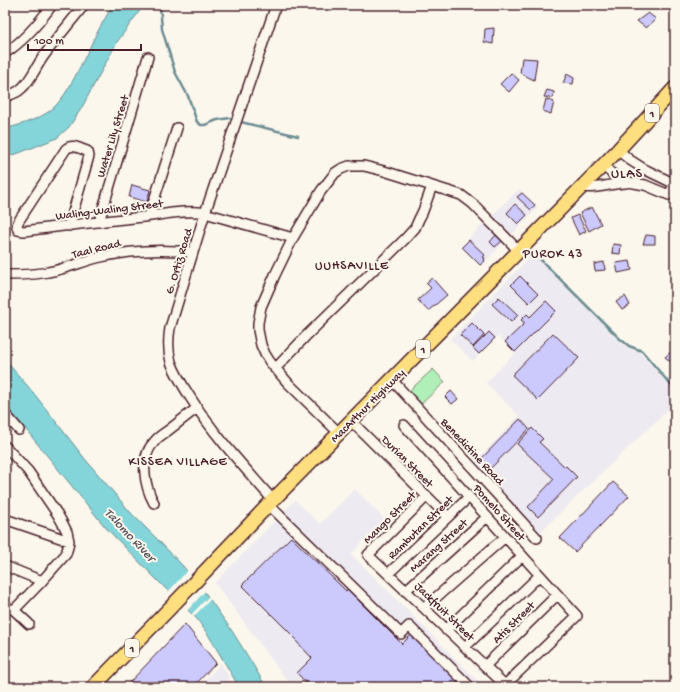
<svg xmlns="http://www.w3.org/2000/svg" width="680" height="692" font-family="'Gochi Hand',sans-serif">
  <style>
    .built { fill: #edeaf1 }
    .green { fill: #b0efb7; stroke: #7d8771 }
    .water { fill: #83d5d9; stroke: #6c8c93 }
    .pier { fill: #fbf7ec }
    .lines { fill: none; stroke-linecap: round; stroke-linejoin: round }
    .stream { stroke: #6c8c93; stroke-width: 2.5 }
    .building { fill: #cccafc; stroke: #4a1f2b }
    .minor-casing { stroke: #4a1f2b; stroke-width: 12 }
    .highway-casing { stroke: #4a1f2b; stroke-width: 16 }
    .minor { stroke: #fbf7ec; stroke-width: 9 }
    .highway { stroke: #fddf80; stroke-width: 13 }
    .labels { text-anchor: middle; stroke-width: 4; stroke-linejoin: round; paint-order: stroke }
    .shield { fill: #fbf7ec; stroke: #7f6065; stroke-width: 1 }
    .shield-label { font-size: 11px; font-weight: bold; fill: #4a1f2b }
    .street-label { font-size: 12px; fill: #4a1f2b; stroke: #fbf7ec }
    .neighbourhood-label { font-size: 13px; letter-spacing: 1px; fill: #4a1f2b; stroke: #fbf7ec }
    .water-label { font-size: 13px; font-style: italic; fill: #5b565f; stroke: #fbf7ec }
    .quarter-label { font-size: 14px; letter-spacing: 1px; fill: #4a1f2b; stroke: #fbf7ec }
  </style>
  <rect width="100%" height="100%" fill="#fbf7ec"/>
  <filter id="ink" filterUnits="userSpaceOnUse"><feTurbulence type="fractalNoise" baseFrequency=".025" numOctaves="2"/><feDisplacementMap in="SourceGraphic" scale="8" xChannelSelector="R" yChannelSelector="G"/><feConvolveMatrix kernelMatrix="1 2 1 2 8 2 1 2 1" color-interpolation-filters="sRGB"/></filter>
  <g filter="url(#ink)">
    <path class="built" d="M 519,189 L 538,208 L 511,235 L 492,216 Z
      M 485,222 L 505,241 L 481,266 L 461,247 Z
      M 533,254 L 576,297 L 623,345 L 641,353 L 675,392 L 675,403 L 539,533 L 475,462 L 519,416 L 486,383 L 515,353 L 498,336 L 473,361 L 450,339 Z
      M 355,489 L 384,519 L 351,554 L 484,687 L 292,687 L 215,583 L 295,500 L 320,524 Z
      M 221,663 L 234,687 L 199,687 Z"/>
    <path class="green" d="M 433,369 L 445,382 L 421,404 L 409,391 Z"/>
    <path class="water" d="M 113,5 L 144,5 L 117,42 L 81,109 L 69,127 L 57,138 L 19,153 L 5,157 L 5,129 C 19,125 33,121 45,114 C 64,104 78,70 88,51 C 95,35 104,20 113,5 Z
      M 5,360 L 32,391 L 85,459 L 131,513 L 156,538 L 182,565 L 206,594 L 232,631 L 252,663 L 266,687 L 239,687 L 209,636 L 197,619 L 165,588 L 106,528 L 5,404 Z"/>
    <path class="pier" d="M 188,570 L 206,590 L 186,612 L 167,593 Z
      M 210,595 L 212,598 L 192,618 L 190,616 Z"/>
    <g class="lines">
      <path class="stream" d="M 160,5 L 162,29 L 175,72 L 188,96 L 197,122 L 201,125 L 205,125 L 217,120 L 230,118
        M 241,122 L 298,136
        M 540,259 L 619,338 L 629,346 L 642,351 L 675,390"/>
    </g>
    <path class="building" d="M 648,13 L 656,19 L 646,28 L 637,21 Z
      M 494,28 L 493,44 L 484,42 L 485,29 Z
      M 522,58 L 537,59 L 534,80 L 520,73 Z
      M 511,73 L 519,80 L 509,92 L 500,84 Z
      M 567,74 L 574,78 L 573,84 L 563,83 Z
      M 547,90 L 554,92 L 553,98 L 544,97 Z
      M 546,99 L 554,102 L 551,114 L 543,111 Z
      M 132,185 L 150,190 L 147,202 L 129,197 Z
      M 522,193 L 535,205 L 531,210 L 517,197 Z
      M 515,204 L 527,215 L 518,224 L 507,213 Z
      M 592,207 L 601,224 L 589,231 L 580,213 Z
      M 578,215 L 586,231 L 579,235 L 571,218 Z
      M 496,235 L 502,241 L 495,247 L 490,242 Z
      M 646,235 L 655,236 L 655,244 L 643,244 Z
      M 469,240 L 485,255 L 483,257 L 485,258 L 484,260 L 485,261 L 480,265 L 462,247 Z
      M 613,244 L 621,245 L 620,254 L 612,253 Z
      M 630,261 L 632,270 L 618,273 L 616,263 Z
      M 604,262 L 605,270 L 595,271 L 594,264 Z
      M 520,276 L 538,294 L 529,303 L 511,285 Z
      M 432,278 L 447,295 L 428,311 L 418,300 L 431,288 L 426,283 Z
      M 675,283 L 675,292 L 670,289 Z
      M 625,296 L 630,305 L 622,310 L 616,302 Z
      M 499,297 L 518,315 L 511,322 L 492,304 Z
      M 546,301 L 556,311 L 515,352 L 505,342 L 525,323 L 521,320 L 527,314 L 530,317 Z
      M 472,323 L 484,335 L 473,347 L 460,335 Z
      M 489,332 L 495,338 L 479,354 L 473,348 Z
      M 553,333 L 579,358 L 538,400 L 512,375 Z
      M 672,351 L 675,354 L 675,362 L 673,364 L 665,357 Z
      M 451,391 L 458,399 L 452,404 L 445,397 Z
      M 520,419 L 529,429 L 490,469 L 481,459 Z
      M 532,428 L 543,439 L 539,442 L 565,467 L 566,466 L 577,477 L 538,517 L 528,507 L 554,479 L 517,444 Z
      M 613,482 L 629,496 L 575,552 L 560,538 Z
      M 291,537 L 346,591 L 347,589 L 402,644 L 411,635 L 463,687 L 310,687 L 297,673 L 312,658 L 296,641 L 297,640 L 242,585 Z
      M 185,624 L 216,663 L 193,687 L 131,687 L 128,684 Z"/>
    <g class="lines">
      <defs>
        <path id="minor" d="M 5,53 C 24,41 39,23 52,5
          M 5,96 C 11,95 17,93 22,88 C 31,80 36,67 43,57 C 56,39 70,23 84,5
          M 618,150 L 630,160 L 644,169 L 675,184
          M 603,166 L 615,176 L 623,181 L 645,185 L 669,195 L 675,183
          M 582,187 C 595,190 612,183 626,183
          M 149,216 L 177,128
          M 99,222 L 148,57
          M 69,226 L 89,156 L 88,152 L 87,151 C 80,149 72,143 66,149 L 18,222 L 17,227 L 18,230 L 24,231 C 63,226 103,221 143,217 C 161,215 188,209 205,213 L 293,238
          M 5,275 C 19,275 34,275 48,272 C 66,269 83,261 101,257 C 131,250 162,249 193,252
          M 275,369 L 307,335 L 405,239 L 415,228 L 419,219 L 423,211 L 432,186
          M 392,380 L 537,538
          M 5,414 L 19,430
          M 351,421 L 448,517
          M 404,425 L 577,616 L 505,685 L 368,555 L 427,496
          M 339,433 L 288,383 L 270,362 L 265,354 L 261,345 L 258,330 L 258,323 L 261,307 L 275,275 L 293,238 L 321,191 L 335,173 L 341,169 L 349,166 L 364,166 L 384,171 L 461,195 L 473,204 L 519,251
          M 5,446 L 28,471 L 58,515 L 63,524 L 67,532 L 69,541 L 68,547 L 66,554 L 42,581 L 14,610
          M 273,500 C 244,467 214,435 190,397 C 183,386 176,375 171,362 C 168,351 168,340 170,328 L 205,213 L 276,5
          M 154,503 C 144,485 139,457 155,441 C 159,436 165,433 170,429 C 179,422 188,415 197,408
          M 269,505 L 401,634 L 409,626 L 468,685 L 466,687
          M 5,519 L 69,541
          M 5,566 L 42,581
          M 388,574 L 469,497
          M 405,591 L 487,517
          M 5,607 L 14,610 L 29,624
          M 424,608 L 505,537
          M 446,630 L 522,556
          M 465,647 L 540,575
          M 485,666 L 557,595"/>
        <path id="highway" d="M 93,687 L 170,608 L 273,500 L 572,197 L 618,150 L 675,88"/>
      </defs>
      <use href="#minor" class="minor-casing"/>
      <use href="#highway" class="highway-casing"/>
      <use href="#minor" class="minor"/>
      <use href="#highway" class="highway"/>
    </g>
  </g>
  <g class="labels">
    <g class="shield">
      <rect x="645" y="104" width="14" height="18" rx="3"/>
      <rect x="416" y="340" width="14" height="18" rx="3"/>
      <rect x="125" y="639" width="14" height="18" rx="3"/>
    </g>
    <g class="shield-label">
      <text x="652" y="117">1</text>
      <text x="423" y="353">1</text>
      <text x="132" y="652">1</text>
    </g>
    <g class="street-label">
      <text transform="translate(112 136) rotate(-73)" y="4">Water Lily Street</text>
      <text transform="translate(109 209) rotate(-7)" y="4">Waling-Waling Street</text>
      <text transform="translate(96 248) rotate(-14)" y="4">Taal Road</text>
      <text transform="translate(178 261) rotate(-73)" y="4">G. Ortiz Road</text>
      <text transform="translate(367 405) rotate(-45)" y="4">MacArthur Highway</text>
      <text transform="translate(473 451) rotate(47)" y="4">Benedictine Road</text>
      <text transform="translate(408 461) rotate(45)" y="4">Durian Street</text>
      <text transform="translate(500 512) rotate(48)" y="4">Pomelo Street</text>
      <text transform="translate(389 517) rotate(-45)" y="4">Mango Street</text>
      <text transform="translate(420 527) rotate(-44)" y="4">Rambutan Street</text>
      <text transform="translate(438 545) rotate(-42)" y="4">Marang Street</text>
      <text transform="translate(445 611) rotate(44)" y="4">Jackfruit Street</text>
      <text transform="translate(513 622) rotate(-45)" y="4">Atis Street</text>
    </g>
    <g class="neighbourhood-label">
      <text x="553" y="257">PUROK 43</text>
      <text x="352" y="269">UUHSAVILLE</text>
      <text x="178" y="465">KISSEA VILLAGE</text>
    </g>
    <g class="water-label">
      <text transform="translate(131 534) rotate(47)" y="5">Talomo River</text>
    </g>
    <g class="quarter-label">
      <text x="627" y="177">ULAS</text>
    </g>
  </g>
  <rect width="680" height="692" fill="none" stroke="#fbf7ec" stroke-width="20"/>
  <rect x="10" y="10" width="660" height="672" fill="none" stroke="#4a1f2b" stroke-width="1.5" filter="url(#ink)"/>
  <path d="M28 44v6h113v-6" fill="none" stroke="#4a1f2b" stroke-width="2"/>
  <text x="34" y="44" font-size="12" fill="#4a1f2b" stroke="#fbf7ec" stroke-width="3" paint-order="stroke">100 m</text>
</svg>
